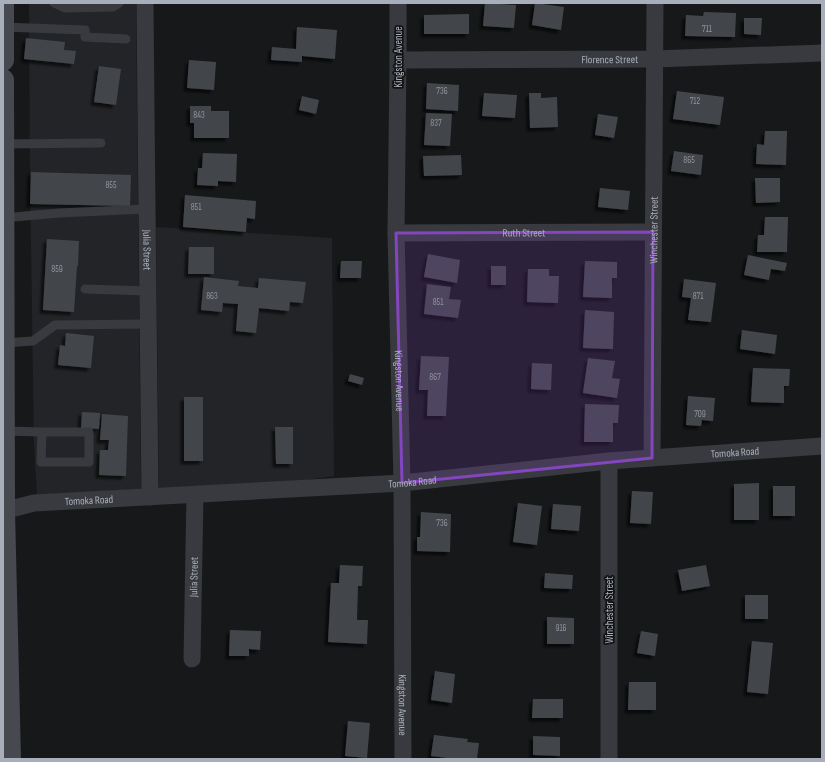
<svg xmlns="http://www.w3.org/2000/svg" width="825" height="762" font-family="'Sofia Sans Condensed',sans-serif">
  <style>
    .built { fill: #232427 }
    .building { fill: #43454a; filter: url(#shadow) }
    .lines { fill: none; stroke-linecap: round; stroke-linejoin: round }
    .lane { stroke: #383a3f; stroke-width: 9 }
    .street { stroke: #383a3f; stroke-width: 17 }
    .secondary { stroke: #46494f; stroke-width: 22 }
    .marked { fill: #8446be; fill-opacity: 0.2; stroke: #8446be; stroke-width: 3; stroke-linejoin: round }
    .labels { text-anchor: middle; stroke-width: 3.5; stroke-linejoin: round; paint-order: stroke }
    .number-label { font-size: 9px; fill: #90949e }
    .street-label { font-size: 11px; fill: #a9afba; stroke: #121315 }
  </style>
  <defs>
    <filter id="shadow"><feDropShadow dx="-3.5" dy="3.5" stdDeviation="1" flood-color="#0009"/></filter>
  </defs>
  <rect width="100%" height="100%" fill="#17181a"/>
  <path class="built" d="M 29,3 L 136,3 L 137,112 L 141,489 L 37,495 L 34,443 L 30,180 Z
    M 156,227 L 332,238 L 334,476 L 305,480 L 194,487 L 186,486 L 186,487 L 159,489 Z"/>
  <path class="building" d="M 485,3 L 516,5 L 514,28 L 483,26 Z
    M 535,3 L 564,7 L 561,30 L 532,25 Z
    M 704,12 L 736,13 L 735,37 L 685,36 L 686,15 L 703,16 Z
    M 469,14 L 469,34 L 424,34 L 424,15 Z
    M 744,18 L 762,18 L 761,35 L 744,34 Z
    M 297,27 L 337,30 L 335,59 L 302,56 L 302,62 L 271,60 L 272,47 L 296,49 Z
    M 26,38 L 65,42 L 64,50 L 76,51 L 74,64 L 24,59 Z
    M 189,60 L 216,62 L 214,90 L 187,88 Z
    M 99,66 L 121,69 L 116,105 L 94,102 Z
    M 427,83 L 459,85 L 458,111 L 426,109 Z
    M 677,91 L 724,97 L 720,125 L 673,119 Z
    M 484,93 L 517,95 L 515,118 L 482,116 Z
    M 529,93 L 541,93 L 541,98 L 557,97 L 558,127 L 530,128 Z
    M 302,96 L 319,100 L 316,114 L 299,110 Z
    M 190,106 L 211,106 L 211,111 L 229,111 L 229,138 L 194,138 L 194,123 L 190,123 Z
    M 426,113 L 452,114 L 450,146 L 424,145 Z
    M 598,114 L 618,117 L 614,138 L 595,135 Z
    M 765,131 L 787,131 L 786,165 L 756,164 L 757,144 L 764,145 Z
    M 674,151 L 703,155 L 701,175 L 671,171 Z
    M 203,153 L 237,154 L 236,182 L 218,181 L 218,186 L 197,185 L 198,168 L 202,168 Z
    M 461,155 L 462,175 L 424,176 L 423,156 Z
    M 31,172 L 131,175 L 130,206 L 30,204 Z
    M 755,178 L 780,178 L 780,202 L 756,203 Z
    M 600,188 L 630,191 L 628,210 L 598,207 Z
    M 185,195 L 256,201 L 255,219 L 247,218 L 246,232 L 183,227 Z
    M 765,217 L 788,217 L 787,252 L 757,252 L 758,235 L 764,235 Z
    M 47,239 L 79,241 L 78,266 L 77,266 L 74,312 L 43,310 Z
    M 189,247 L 214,247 L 214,274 L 188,274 Z
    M 428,254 L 460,260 L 457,283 L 424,277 Z
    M 748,255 L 787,263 L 785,271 L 771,269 L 769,280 L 744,275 Z
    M 341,261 L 362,261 L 361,278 L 340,278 Z
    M 585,261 L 617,262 L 617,278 L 612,278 L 612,298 L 583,297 Z
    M 491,266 L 506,266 L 506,285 L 491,285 Z
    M 528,269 L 549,269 L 549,276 L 559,276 L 558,303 L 527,302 Z
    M 204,277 L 239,281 L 238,286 L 258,288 L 259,278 L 306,282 L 303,303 L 290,302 L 289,311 L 259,308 L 256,333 L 236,331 L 238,304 L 223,303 L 222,312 L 201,310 Z
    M 684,279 L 716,283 L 711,322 L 688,320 L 691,298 L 682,297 Z
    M 427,284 L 451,287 L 449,299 L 461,300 L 458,318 L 424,314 Z
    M 585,310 L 614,312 L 613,349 L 583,348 Z
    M 742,330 L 777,335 L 775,354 L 740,349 Z
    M 66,333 L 94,336 L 91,368 L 58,365 L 60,345 L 65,346 Z
    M 421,356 L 449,357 L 446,416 L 427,416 L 428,390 L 419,390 Z
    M 588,358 L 615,361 L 612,378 L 620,379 L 617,398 L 583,393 Z
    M 532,363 L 552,364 L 551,390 L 531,389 Z
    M 753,368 L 790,369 L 789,386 L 784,386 L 784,403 L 751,402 Z
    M 350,374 L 364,378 L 362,385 L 348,381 Z
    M 688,396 L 715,398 L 713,421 L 702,420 L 701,426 L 686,425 Z
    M 184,397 L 203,397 L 203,461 L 184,461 Z
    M 585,404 L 619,405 L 618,423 L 613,423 L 613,442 L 584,442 Z
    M 82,412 L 100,413 L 99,429 L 81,428 Z
    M 102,414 L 128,416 L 126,476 L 99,475 L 100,450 L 108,450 L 109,440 L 100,440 Z
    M 275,427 L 293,427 L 293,464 L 276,464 Z
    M 759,483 L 759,520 L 734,520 L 734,484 Z
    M 773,486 L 795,486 L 795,516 L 773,516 Z
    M 632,491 L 653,492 L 651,524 L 630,523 Z
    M 518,503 L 542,506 L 537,545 L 513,542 Z
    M 553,504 L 581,506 L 579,531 L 551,529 Z
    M 421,512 L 451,514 L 450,552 L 417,551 L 417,537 L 420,537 Z
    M 340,565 L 363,566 L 362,586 L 358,586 L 357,620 L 368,620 L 367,644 L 328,642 L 331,583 L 339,583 Z
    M 706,565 L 710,586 L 682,591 L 678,570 Z
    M 545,573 L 573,575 L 572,589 L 544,588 Z
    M 745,595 L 768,595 L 768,619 L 745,619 Z
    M 547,617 L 574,618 L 574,644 L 547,644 Z
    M 230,630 L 261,631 L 260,650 L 249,649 L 249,656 L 229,656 Z
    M 641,631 L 658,634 L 655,656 L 637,653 Z
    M 752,641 L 773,643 L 768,694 L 747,692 Z
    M 435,671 L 455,674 L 452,703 L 431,700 Z
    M 629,682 L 656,682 L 656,710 L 628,710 Z
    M 533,699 L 563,699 L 563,718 L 532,718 Z
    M 348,721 L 370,723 L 367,758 L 345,756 Z
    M 434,735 L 468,739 L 467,742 L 479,743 L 477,759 L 456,759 L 431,756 Z
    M 533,736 L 560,737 L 560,756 L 533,755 Z"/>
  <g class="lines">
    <path class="lane" d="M 54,3 L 65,8 L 113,7 L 119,3
      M 3,27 L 85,30 L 85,37 L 126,39
      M 3,144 L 101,143
      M 3,218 L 59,213 L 147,209
      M 85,289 L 148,291
      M 3,343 L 33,341 L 55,325 L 148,324
      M 4,431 L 42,432 L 89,432 L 89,462 L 41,462 L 42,432"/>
    <g class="street">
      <path id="s1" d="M 145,3 L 146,113 L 150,497"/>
      <path id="s2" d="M 398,3 L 398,60 L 396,233 L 402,483 L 403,759"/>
      <path id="s3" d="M 398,60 L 654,59 L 822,53"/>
      <path id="s4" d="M 396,233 L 653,232"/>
      <path id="s5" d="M 652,458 L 655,3"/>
      <path d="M 609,461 L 609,759"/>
      <path id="s6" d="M 3,511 L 34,503 L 402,483 L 609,461 L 822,446"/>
      <path id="s7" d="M 192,659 L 195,495"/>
    </g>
    <path class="secondary" d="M 3,60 L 3,3
      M 3,80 L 4,511 L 10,759"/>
  </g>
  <path class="marked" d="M 653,232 L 652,458 L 402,483 L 396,233 Z"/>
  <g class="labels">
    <g class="number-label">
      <text x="707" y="32">711</text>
      <text x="442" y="94">736</text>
      <text x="695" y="104">712</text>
      <text x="199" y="118">843</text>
      <text x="436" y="126">837</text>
      <text x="689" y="163">865</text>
      <text x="111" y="188">855</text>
      <text x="196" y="210">851</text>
      <text x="57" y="272">859</text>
      <text x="212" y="299">863</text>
      <text x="698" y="299">871</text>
      <text x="438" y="305">851</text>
      <text x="435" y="380">867</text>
      <text x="700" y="417">709</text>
      <text x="442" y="526">736</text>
      <text x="561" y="631">916</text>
    </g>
    <g class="street-label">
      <text transform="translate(398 57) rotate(-90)" y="4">Kingston Avenue</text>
      <text dy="4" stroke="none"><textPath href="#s3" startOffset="212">Florence Street</textPath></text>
      <text dy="4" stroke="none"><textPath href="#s5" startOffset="228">Winchester Street</textPath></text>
      <text dy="4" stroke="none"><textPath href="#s4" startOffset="128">Ruth Street</textPath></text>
      <text dy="4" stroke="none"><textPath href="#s1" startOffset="247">Julia Street</textPath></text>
      <text dy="4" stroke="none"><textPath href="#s2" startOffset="378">Kingston Avenue</textPath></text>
      <text dy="4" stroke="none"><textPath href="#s6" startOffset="735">Tomoka Road</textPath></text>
      <text dy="4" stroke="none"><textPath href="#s6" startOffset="411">Tomoka Road</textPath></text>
      <text dy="4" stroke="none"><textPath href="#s6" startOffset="87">Tomoka Road</textPath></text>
      <text dy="4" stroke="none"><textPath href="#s7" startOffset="82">Julia Street</textPath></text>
      <text transform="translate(609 610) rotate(-90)" y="4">Winchester Street</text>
      <text dy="4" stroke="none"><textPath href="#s2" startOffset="702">Kingston Avenue</textPath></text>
    </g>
  </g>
  <rect width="825" height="762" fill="none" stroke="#a9afba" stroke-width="8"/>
</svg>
